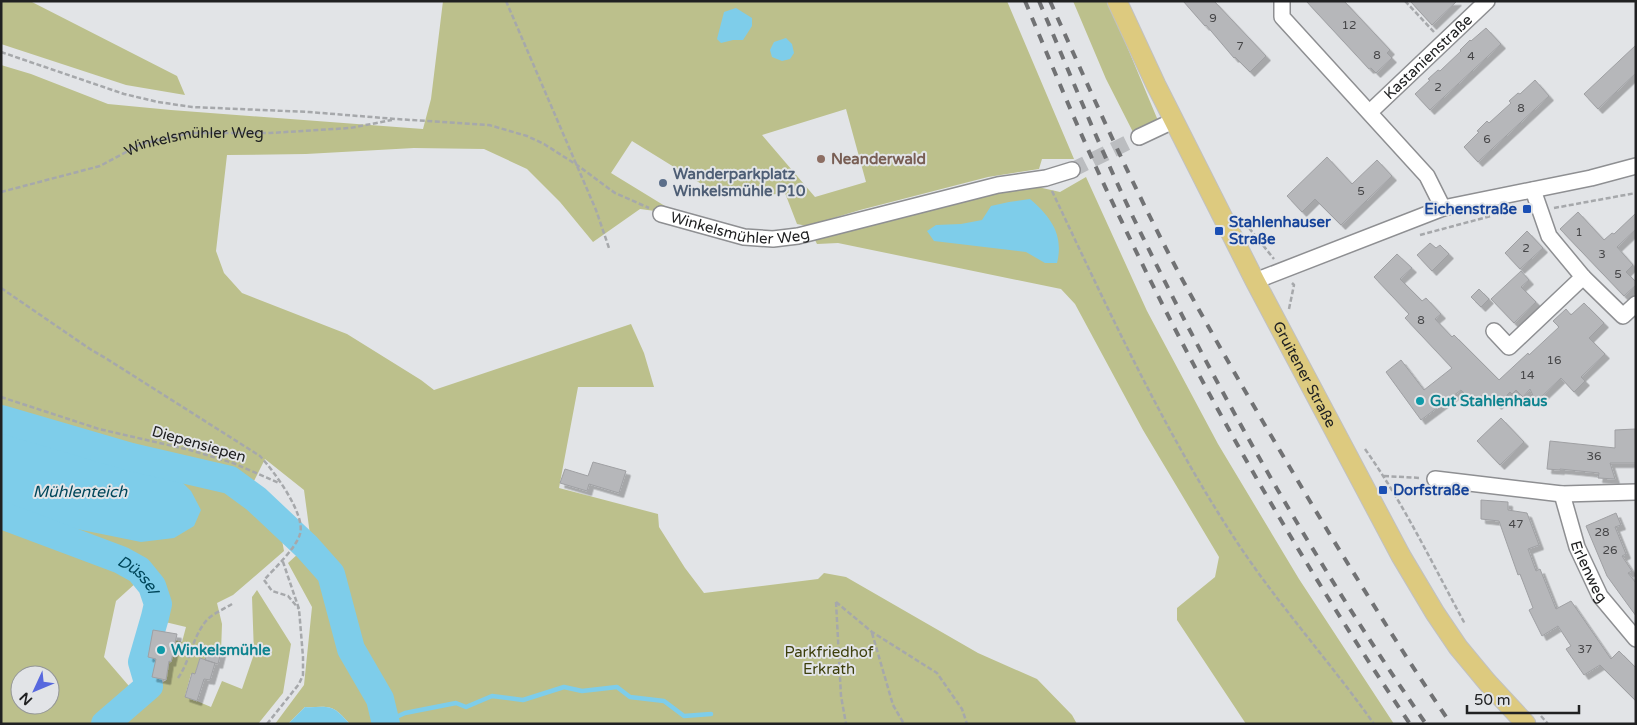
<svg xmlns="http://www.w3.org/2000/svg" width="1637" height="725" font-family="'Varela Round',sans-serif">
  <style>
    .green { fill: #bcc08c; fill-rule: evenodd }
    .water { fill: #7ecdea }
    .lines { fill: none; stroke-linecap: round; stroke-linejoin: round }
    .stream { stroke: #7ecdea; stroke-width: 4.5 }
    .river { stroke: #7ecdea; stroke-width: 28 }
    .building { fill: #b6b7ba; stroke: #9fa0a3; filter: url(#shadow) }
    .minor-tunnel { stroke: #bbbdc0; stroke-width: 15; stroke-dasharray: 15 8; stroke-linecap: butt }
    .minor-casing { stroke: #8e8f92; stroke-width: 18 }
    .major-casing { stroke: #c1c1c1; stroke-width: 21 }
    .path { stroke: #a6a8ab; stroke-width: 2.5; stroke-dasharray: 5 2.5; stroke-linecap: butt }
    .minor { stroke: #fff; stroke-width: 15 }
    .major { stroke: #ddca7f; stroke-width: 19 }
    .rail { stroke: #717274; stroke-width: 4; stroke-dasharray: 9 9; stroke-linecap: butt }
    .education-dot { fill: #8d6e63; stroke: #e2e4e7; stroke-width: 2 }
    .service-dot { fill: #5c6f8a; stroke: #e2e4e7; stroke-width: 2 }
    .transit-dot { fill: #1a4fb4; stroke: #e2e4e7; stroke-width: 2 }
    .culture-dot { fill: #0f9aa8; stroke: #e2e4e7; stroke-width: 2 }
    .labels { text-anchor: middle; stroke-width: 4; stroke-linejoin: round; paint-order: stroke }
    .number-label { font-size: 12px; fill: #464648 }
    .street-label { font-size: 15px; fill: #202122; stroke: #e2e4e7 }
    .education-label { font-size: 15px; font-weight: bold; fill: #785e54; stroke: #e2e4e7; text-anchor: start }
    .service-label { font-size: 15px; font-weight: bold; fill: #4e5e75; stroke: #e2e4e7; text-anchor: start }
    .transit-label { font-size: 15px; font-weight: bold; fill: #164399; stroke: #e2e4e7; text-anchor: start }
    .culture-label { font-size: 15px; font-weight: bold; fill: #0d838f; stroke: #e2e4e7; text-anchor: start }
    .park-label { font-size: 15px; fill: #3d3f0b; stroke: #e2e4e7 }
    .water-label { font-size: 16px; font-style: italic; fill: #00475b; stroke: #e2e4e7 }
  </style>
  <defs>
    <filter id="shadow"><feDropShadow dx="4.5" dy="4.5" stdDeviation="0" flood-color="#0004"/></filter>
  </defs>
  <rect width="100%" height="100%" fill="#e2e4e7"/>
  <path class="green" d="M 1,1 L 30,1 L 177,76 L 185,95 L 126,85 L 1,44 Z
    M 443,1 L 1007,1 L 1074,159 L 1042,159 L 1039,169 L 988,177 L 860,210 L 807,226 L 797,224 L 785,193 L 768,195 L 716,193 L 632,141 L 611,173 L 678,214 L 640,209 L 593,242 L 560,202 L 527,169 L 484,149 L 414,148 L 306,154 L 227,155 L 216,251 L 224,273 L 242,293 L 347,334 L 421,380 L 434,390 L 631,324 L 644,353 L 654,387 L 578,387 L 559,488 L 658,514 L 659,527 L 685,568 L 704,593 L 818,579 L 824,573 L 846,577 L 978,653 L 1037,679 L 1072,715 L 1077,724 L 350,724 C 343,717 336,707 326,707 C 319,706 312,708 305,707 L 288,724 L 275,724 L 304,685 L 312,607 L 288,563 L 311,542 L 304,490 L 265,459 L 249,491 L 294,528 L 282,540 L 284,551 L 233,595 L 217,603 L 222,624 L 221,652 L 209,648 L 205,660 L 200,658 L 195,674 L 191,674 L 185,696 L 211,707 L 222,681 L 242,689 L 254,654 L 252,597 L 257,590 L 291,644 L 283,693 L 258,724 L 1,724 L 1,502 L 72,528 L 79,453 L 1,427 L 1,65 L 31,74 L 108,104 L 171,110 L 423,129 L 431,99 ZM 846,109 L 866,182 L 815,197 L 762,135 ZM 148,572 C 158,586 165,603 161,621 L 186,627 L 182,642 L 175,640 L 171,662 L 169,661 L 166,680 L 141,700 L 104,657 L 116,601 ZM 20,675 L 50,675 L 50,705 L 20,705 Z
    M 1073,1 L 1108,1 L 1159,123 L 1134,134 L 1106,79 Z
    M 1086,177 L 1147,311 L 1218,444 L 1299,579 L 1394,724 L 1246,724 L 1177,620 L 1177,608 L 1215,577 L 1219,557 L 1143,430 L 1075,304 L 1061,289 L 838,243 L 817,244 L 815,240 L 942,204 L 1029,185 L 1060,192 Z"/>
  <path class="water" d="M 736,8 L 752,18 L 752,26 L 743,40 L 733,40 L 721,43 L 717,39 L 724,12 Z
    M 786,38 L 792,44 L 794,53 L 790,59 L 782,61 L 772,57 L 770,50 L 774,42 Z
    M 1030,199 C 1051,217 1064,235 1057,263 L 1045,263 L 1026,252 L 934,241 L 927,231 L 936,225 L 961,224 L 982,220 L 991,206 L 1009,202 Z
    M 1,427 L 79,453 L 177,477 L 191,491 L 201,510 L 194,526 L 174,538 L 141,542 L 72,528 L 1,502 Z
    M 305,707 C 312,708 319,706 326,707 C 336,707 343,717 350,724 L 288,724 Z"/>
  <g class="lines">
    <path class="stream" d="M 385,722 L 405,713 L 456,703 L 466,707 L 492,696 L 523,700 L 564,687 L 582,691 L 617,687 L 630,697 L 664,701 L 684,716 L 711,714"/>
    <g class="river">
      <path d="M 1,419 L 131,457 L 230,480 L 256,499 L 307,547 L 331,574 L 351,649 L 380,699 L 386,724"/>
      <path id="s1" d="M 1,515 L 121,560 L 139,570 L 152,586 L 158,604 L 155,617 L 142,662 L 149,686 L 105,724"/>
    </g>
  </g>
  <path class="building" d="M 1183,1 L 1214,1 L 1266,56 L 1250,72 L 1235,57 L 1234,58 L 1206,25 L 1205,26 Z
    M 1306,1 L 1344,1 L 1390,50 L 1387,53 L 1392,58 L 1376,73 L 1371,68 L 1369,69 Z
    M 1410,1 L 1457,1 L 1432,25 Z
    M 1486,28 L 1501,44 L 1430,110 L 1415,94 L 1430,80 L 1428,79 L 1438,70 L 1440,71 L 1461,51 L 1460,50 L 1470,40 L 1471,41 Z
    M 1636,45 L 1636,73 L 1598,109 L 1584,94 Z
    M 1535,80 L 1549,96 L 1478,162 L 1464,147 L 1479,132 L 1477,131 L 1487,121 L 1489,123 L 1511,103 L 1509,101 L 1518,93 L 1520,94 Z
    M 1327,157 L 1352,184 L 1377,160 L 1392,176 L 1341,225 L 1315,199 L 1302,212 L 1287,196 Z
    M 1578,212 L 1604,240 L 1612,233 L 1614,234 L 1636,213 L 1636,229 L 1617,247 L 1633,265 L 1626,272 L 1636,282 L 1636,285 L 1624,296 L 1560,229 Z
    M 1527,231 L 1543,248 L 1520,269 L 1505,253 Z
    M 1430,243 L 1436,248 L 1440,245 L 1449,254 L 1432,271 L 1417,255 Z
    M 1397,254 L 1412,268 L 1400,279 L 1422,301 L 1426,298 L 1441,314 L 1435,319 L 1452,337 L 1454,335 L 1499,380 L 1528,353 L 1529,355 L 1559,327 L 1553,321 L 1566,309 L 1571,315 L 1584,303 L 1604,323 L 1589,338 L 1605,354 L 1581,377 L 1585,381 L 1574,392 L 1561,378 L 1536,402 L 1530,389 L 1523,397 L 1516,390 L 1512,394 L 1510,392 L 1497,405 L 1485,393 L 1474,403 L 1461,390 L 1421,420 L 1386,372 L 1401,360 L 1424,390 L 1452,368 L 1405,318 L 1409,314 L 1374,277 Z
    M 1521,271 L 1529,280 L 1521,287 L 1536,302 L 1514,323 L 1491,299 Z
    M 1479,289 L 1489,299 L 1481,307 L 1471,297 Z
    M 1501,418 L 1524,442 L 1500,465 L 1477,441 Z
    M 1635,429 L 1636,463 L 1610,463 L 1615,479 L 1598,478 L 1599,473 L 1560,469 L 1560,470 L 1547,469 L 1550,441 L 1615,448 L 1615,430 Z
    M 593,462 L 626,471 L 619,493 L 589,484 L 587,491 L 560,483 L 565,469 L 588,476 Z
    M 1481,500 L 1508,502 L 1508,510 L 1527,513 L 1539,545 L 1528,549 L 1536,571 L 1540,569 L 1556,609 L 1571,601 L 1611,659 L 1619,651 L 1636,668 L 1636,701 L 1600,665 L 1584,675 L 1566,649 L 1571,646 L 1558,626 L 1542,636 L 1529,610 L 1533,608 L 1520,574 L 1518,575 L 1499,521 L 1481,519 Z
    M 1616,513 L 1621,525 L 1615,527 L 1626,554 L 1622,556 L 1632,571 L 1628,573 L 1636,583 L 1636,616 L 1607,576 L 1586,526 Z
    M 153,630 L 177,634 L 171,662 L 169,661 L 166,680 L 152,677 L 156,659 L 148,657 Z
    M 209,648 L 221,652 L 218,664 L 205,660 Z
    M 200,658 L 215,663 L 210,680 L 204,679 L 197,701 L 185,697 L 192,673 L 195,674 Z"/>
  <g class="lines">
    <path class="minor-tunnel" d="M 1072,170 L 1139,137"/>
    <defs>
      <g id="minor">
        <path d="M 1282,1 L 1282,17 L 1427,176 L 1443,208"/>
        <path id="s3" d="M 1370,112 L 1487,1"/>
        <path d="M 1139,137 L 1173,121"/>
        <path d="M 1533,190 L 1549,236 L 1583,277 L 1623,316 L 1636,304"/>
        <path id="s4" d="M 661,214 L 744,237 L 773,239 L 798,236 L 998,185 L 1046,178 L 1072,170"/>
        <path d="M 1255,281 L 1443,208 L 1591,178 L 1636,166"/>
        <path d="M 1494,331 L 1509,347 L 1583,277"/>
        <path d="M 1435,479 L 1562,494 L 1636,492"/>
        <path id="s5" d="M 1562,494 L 1577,547 L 1600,596 L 1636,639"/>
      </g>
      <g id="major">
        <path id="s6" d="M 1117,1 L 1156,85 L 1255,281 L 1401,556 L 1435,613 L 1458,647 L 1487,682 L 1526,724"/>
      </g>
    </defs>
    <use href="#minor" class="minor-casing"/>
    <use href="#major" class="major-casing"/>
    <g class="path">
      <path d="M 506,1 L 596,210 L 609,248"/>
      <path d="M 1405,1 L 1434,32"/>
      <path d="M 1,52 L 124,94 L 158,102 L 192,107 L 309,112 L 396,119 L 489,125 L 527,136 L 544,144 L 577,165 L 615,193 L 649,208"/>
      <path d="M 1052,191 C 1107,307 1161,425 1231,533 C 1274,600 1328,659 1374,724"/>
      <path id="s2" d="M 1,192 L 100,166 L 141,144 L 191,133 L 270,133 L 350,128 L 392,120"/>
      <path d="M 1554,208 L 1636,193"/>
      <path d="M 1249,228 L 1274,259"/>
      <path d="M 1420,235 L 1491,216"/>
      <path d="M 1,288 L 90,349 L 107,359 L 260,456 C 273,470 306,514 300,534 C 296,548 275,568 264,580 L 272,591 L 288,596 L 299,609"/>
      <path d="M 1289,309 L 1294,285 L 1292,283"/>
      <path d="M 1,397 L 99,429 L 190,450 L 233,463 L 279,483"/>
      <path d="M 1365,449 C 1404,504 1433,565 1465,624"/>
      <path d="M 1384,476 L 1421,478"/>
      <path d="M 836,602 L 872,632 L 937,673 L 962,709 L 967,724"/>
      <path d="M 836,602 L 841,696 L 846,724"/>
      <path d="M 872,633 L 893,705 L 904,724"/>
      <path d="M 178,678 C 190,661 192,638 206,621 C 212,614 224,609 232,604"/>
      <path d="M 1541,716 L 1548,724"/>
      <path d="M 267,724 L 299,684 L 303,675 L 303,657 L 299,609 L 282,559"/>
    </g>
    <use href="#minor" class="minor"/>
    <use href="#major" class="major"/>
    <path class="rail" d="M 1025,1 C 1056,75 1086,149 1121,220 C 1204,395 1302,564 1410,724
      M 1039,1 C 1070,74 1099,146 1133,217 C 1218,393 1315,563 1426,724
      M 1050,1 C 1092,95 1134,189 1182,279 C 1230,367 1281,453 1332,538 C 1371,601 1409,663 1451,724"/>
  </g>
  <circle class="education-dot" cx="821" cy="159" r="5"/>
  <circle class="service-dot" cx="663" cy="183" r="5"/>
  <g class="transit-dot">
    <rect x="1522" y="204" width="10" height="10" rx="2.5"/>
    <rect x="1214" y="226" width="10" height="10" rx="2.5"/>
    <rect x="1378" y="485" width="10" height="10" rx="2.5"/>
  </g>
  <g class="culture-dot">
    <circle cx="1420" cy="401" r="5"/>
    <circle cx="161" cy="650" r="5"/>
  </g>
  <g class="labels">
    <g class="number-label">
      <text x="1213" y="22">9</text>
      <text x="1349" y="29">12</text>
      <text x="1240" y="50">7</text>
      <text x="1377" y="59">8</text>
      <text x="1471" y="60">4</text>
      <text x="1438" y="91">2</text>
      <text x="1521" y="112">8</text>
      <text x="1487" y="143">6</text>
      <text x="1361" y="195">5</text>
      <text x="1579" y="236">1</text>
      <text x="1526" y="252">2</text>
      <text x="1602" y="258">3</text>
      <text x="1618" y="278">5</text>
      <text x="1421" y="324">8</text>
      <text x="1554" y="364">16</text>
      <text x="1527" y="379">14</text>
      <text x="1594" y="460">36</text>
      <text x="1516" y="528">47</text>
      <text x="1602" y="536">28</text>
      <text x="1610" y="554">26</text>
      <text x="1585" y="653">37</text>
    </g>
    <g class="street-label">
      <text dy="5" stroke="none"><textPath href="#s3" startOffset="80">Kastanienstraße</textPath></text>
      <text dy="5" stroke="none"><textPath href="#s2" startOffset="202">Winkelsmühler Weg</textPath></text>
      <text dy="5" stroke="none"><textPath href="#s4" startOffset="81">Winkelsmühler Weg</textPath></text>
      <text dy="5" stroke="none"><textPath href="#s6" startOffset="418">Gruitener Straße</textPath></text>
      <text transform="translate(199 444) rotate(16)" y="5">Diepensiepen</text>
      <text dy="5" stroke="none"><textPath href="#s5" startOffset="82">Erlenweg</textPath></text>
    </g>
    <g class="education-label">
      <text x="831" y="164">Neanderwald</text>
    </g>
    <g class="service-label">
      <text x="673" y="179">Wanderparkplatz<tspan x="673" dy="17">Winkelsmühle P10</tspan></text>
    </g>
    <g class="transit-label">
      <text x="1517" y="214" text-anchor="end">Eichenstraße</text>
      <text x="1229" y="227">Stahlenhauser<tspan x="1229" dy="17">Straße</tspan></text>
      <text x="1393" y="495">Dorfstraße</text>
    </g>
    <g class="culture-label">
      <text x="1430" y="406">Gut Stahlenhaus</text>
      <text x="171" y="655">Winkelsmühle</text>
    </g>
    <g class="park-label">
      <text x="829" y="657">Parkfriedhof<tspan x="829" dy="17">Erkrath</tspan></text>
    </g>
    <g class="water-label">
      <text x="80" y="497">Mühlenteich</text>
      <text dy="6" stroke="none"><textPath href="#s1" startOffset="151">Düssel</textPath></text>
    </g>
  </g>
  <rect width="1637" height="725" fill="none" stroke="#202122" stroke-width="5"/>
  <g transform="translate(35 690) rotate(226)"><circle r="24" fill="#e2e4e7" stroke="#949698"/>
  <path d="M0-4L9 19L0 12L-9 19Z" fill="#5768de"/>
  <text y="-8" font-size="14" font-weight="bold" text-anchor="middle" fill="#202122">N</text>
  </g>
  <path d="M1467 705v8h112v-8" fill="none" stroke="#202122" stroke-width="2.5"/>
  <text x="1474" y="705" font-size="15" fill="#202122" stroke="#e2e4e7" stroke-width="4" paint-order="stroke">50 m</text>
</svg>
